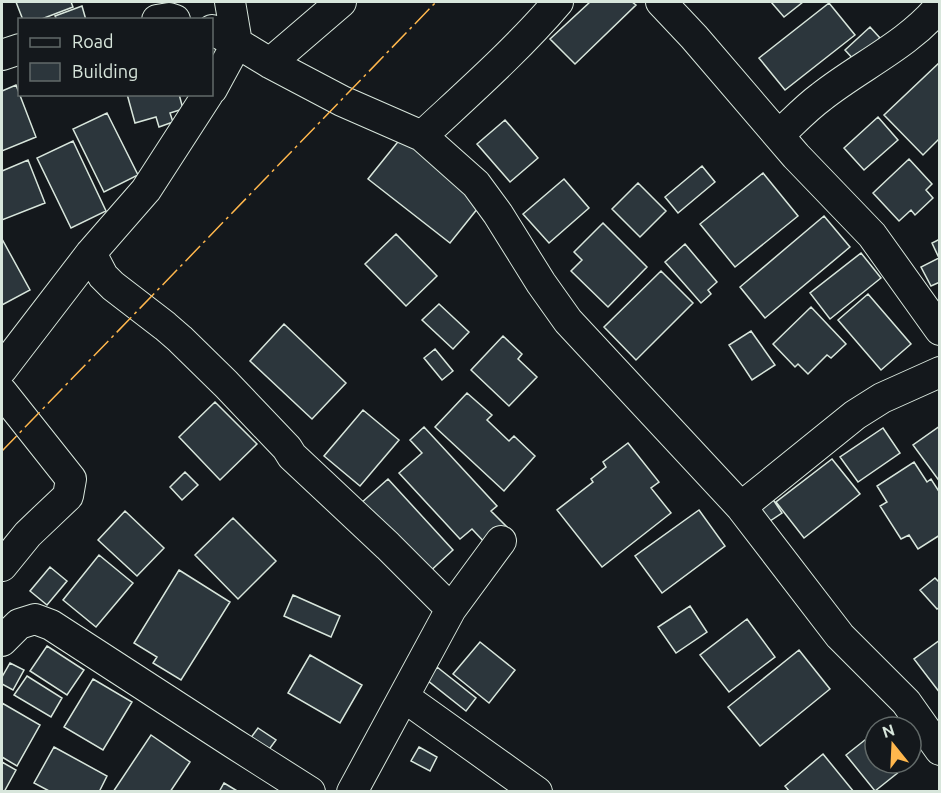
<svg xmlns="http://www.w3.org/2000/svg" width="941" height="793" font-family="Ubuntu,sans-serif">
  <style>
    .building { fill: #2c363c; stroke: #d8e6dc; stroke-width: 1.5 }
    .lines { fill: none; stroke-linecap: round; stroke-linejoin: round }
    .minor-casing { stroke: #d8e6dc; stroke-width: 32 }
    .minor { stroke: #14181c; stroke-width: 30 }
    .power { stroke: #ffb74d; stroke-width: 1.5; stroke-dasharray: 21 4.5 3 4.5; stroke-linecap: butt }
  </style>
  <rect width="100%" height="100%" fill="#14181c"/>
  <path class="building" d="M 16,2 L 71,2 L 73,7 L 39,20 L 23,20 Z
    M 590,2 L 632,2 L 636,5 L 575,64 L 550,39 Z
    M 771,2 L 803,2 L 784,17 Z
    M 829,3 L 855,35 L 785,90 L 759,58 Z
    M 82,6 L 86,20 L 57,20 L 55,16 Z
    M 870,27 L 880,38 L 855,61 L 845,50 Z
    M 940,62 L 940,138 L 923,155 L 884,115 Z
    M 16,85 L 36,137 L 2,151 L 2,91 Z
    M 127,94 L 179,94 L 183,109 L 170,113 L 173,122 L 159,127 L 156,117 L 135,123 Z
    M 107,113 L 138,175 L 104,192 L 73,129 Z
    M 878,117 L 898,140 L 864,170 L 844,148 Z
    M 505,120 L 538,158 L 510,182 L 477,144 Z
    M 401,138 L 482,203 L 450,243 L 368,179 Z
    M 73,141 L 106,211 L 71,228 L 37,158 Z
    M 909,159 L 932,184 L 926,190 L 933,198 L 915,215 L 911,210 L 899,221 L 873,193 Z
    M 28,160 L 45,203 L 2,220 L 2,171 Z
    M 702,166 L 715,182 L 678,213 L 665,197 Z
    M 763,173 L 798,216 L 735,267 L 700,224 Z
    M 564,179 L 589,208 L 549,243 L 523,214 Z
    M 638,183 L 666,211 L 640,237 L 612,209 Z
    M 824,216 L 850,247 L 765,318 L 740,287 Z
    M 603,223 L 647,267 L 608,307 L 571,271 L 582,260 L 574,252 Z
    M 396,234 L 437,276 L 406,306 L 365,264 Z
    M 2,239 L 30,290 L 2,305 Z
    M 940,239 L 940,282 L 931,286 L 921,267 L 939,258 L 932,243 Z
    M 685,244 L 717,282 L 708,290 L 711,294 L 701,303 L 665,262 Z
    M 861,253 L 881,278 L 830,319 L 810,293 Z
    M 661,271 L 693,303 L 636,360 L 604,327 Z
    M 868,294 L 911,344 L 881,370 L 838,320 Z
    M 439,304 L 469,332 L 453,349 L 422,320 Z
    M 811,307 L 846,344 L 831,358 L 827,355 L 808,374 L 798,364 L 795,367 L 773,344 Z
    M 284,324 L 346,383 L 312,419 L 250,361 Z
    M 751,331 L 775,365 L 752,380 L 729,345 Z
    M 503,336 L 522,354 L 518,359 L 537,377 L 509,406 L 471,370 Z
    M 435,349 L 453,371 L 442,380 L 424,358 Z
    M 467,393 L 492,415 L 487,420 L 509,441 L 514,436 L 535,456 L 504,491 L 435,427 Z
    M 215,402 L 257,444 L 220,480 L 179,437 Z
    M 363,410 L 399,440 L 360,486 L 324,456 Z
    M 940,426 L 940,482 L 913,445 Z
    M 424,427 L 497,506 L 491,511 L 507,527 L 487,545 L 472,529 L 460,539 L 399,473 L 422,453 L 410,440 Z
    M 883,428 L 900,453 L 858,482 L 840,457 Z
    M 628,443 L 659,482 L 651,488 L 671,513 L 602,567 L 557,510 L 593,482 L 591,479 L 606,467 L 603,462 Z
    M 832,459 L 860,494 L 804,538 L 776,502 Z
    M 914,462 L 927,482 L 931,479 L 940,493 L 940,535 L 918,549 L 909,535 L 901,539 L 880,506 L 887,502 L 877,486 Z
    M 185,472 L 198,485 L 182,500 L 170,487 Z
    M 388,479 L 453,550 L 425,576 L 360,504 Z
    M 772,498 L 782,513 L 767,523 L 757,508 Z
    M 699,510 L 725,546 L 662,593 L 635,556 Z
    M 125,511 L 164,548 L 137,576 L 98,540 Z
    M 233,518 L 276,561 L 238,599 L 195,555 Z
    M 99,555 L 133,583 L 96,627 L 63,600 Z
    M 50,567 L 67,581 L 47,605 L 30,591 Z
    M 179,570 L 230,602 L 181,680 L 153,663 L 157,657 L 134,643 Z
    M 935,578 L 940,583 L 940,607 L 937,609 L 920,590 Z
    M 293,595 L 340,616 L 331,637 L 284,616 Z
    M 690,606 L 707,632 L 676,653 L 658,627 Z
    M 747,619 L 775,657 L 729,692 L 700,655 Z
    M 940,640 L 940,693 L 914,659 Z
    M 480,642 L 515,670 L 489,703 L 453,674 Z
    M 47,646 L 84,670 L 67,695 L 30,671 Z
    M 799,650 L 830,689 L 760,746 L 728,707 Z
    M 310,655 L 362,685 L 340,723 L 288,693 Z
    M 10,663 L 24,670 L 13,690 L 2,684 L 2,677 Z
    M 437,667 L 476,698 L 466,711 L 427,680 Z
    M 27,676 L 62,698 L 51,717 L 14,695 Z
    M 93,679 L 132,702 L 103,750 L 64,727 Z
    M 2,703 L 40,725 L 17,766 L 2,757 Z
    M 258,728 L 276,740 L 262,759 L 244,747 Z
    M 875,732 L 875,763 L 910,763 L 875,791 L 846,755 Z
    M 151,735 L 190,762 L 170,792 L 113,792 Z
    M 54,747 L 107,776 L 99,792 L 51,792 L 34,783 Z
    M 419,747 L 437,757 L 430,771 L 411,761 Z
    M 823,754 L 854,792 L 790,792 L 785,786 Z
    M 2,762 L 16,770 L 4,792 L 2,792 Z
    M 224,783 L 239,792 L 219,792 Z"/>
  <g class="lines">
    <defs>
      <path id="minor" d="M 661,2 L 694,37 L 796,156 L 872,235 L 940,330
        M 157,20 L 169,18 L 175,20
        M 212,30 L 237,43 L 270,63 L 342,101 L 422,136 L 476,184 L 498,214 L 541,283 L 568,321 L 741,507 L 840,636 L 906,702 L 940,750
        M 2,55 L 20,49
        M 270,63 L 341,2
        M 212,89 L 237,43 L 230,2
        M 779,135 C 793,122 806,108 821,97 C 860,66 908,45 940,6
        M 422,136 C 468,93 517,50 558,2
        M 91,253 L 103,276 L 113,286 L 165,326 L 180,339 L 226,384 L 287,448 L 292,456 L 388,546 L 451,609
        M 2,369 L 91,253 L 146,190 L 208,94
        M 2,392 L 71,479 L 68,496 L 28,534 L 2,566
        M 741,507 L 855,415 L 882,398 L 940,372
        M 2,641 L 19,624 L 35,619 L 51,625 L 233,743 L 310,792
        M 404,697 L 537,792
        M 352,792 L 451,609 L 501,541"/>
    </defs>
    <use href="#minor" class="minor-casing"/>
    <use href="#minor" class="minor"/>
    <path class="power" d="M 2,451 L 436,2"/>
  </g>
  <rect width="941" height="793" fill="none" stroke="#d8e6dc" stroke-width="6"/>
  <rect x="18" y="18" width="195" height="78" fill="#14181c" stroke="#626a69" stroke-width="1.5"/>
  <rect x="30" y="38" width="30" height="9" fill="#14181c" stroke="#626a69" stroke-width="1.5"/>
  <text x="72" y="48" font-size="18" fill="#d8e6dc">Road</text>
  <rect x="30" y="63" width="30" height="18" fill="#2c363c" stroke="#626a69" stroke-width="1.5"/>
  <text x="72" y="78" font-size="18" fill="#d8e6dc">Building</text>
  <g transform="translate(893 745) rotate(342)"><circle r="28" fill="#14181c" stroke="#626a69" stroke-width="1.5"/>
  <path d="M0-4.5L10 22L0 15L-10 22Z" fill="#ffb74d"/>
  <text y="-9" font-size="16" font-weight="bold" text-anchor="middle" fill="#d8e6dc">N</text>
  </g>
</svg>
